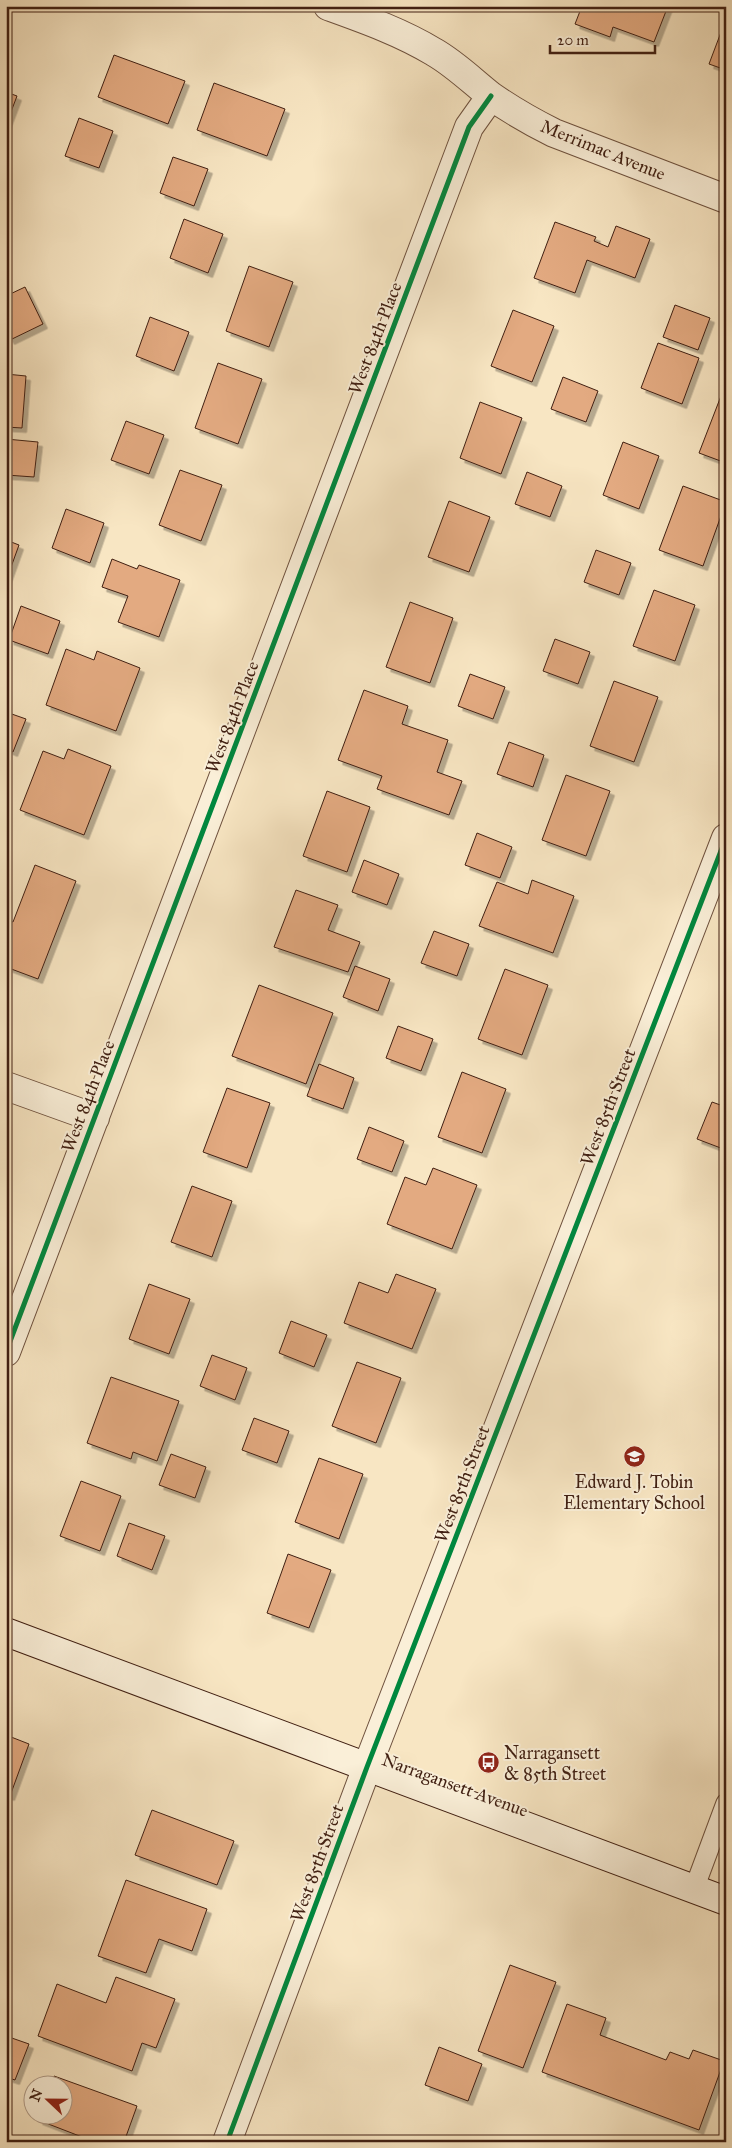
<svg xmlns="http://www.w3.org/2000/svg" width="732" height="2148" font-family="'IM FELL Great Primer',serif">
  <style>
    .building { fill: #e3aa81; stroke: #401f12; filter: url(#shadow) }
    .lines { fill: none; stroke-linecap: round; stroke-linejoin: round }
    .lane-casing { stroke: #6e513e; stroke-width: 21 }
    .street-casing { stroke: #6e513e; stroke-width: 30 }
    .secondary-casing { stroke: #401f12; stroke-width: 30 }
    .lane { stroke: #faefd8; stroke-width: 19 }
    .street { stroke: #faefd8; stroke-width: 28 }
    .secondary { stroke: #faefd8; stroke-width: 28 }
    .cycleway-casing { stroke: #faefd8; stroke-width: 8 }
    .cycleway { stroke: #00873e; stroke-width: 5 }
    .labels { text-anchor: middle; stroke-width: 4; stroke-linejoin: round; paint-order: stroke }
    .street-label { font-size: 18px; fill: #401f12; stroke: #faefd8 }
    .poi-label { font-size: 18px; fill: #401f12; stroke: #faefd8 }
  </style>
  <defs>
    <filter id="shadow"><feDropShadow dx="4.5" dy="4.5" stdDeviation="0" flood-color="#0004"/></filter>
  </defs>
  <rect width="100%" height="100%" fill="#f8e6c3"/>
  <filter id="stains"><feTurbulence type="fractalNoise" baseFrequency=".004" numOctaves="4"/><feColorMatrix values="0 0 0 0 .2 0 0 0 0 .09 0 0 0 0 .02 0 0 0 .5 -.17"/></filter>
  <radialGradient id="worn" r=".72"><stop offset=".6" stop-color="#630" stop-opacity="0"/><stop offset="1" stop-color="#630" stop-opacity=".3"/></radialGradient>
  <path class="building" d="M 582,6 L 668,6 L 654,42 L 613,27 L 610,37 L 575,24 Z
    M 726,19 L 726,70 L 709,64 Z
    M 114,55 L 185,81 L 168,124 L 98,97 Z
    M 214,83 L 285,109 L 267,156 L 197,130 Z
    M 6,92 L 17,96 L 6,125 Z
    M 79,118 L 113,131 L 99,168 L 65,156 Z
    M 173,157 L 208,169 L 194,206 L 160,193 Z
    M 184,219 L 223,234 L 208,273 L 170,258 Z
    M 555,222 L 596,237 L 594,241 L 608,247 L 616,226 L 650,239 L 635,278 L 587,260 L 575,293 L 534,278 Z
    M 249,266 L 293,282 L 269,347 L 226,331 Z
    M 25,287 L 43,324 L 10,340 L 6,333 L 6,296 Z
    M 675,305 L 710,318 L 698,350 L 663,337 Z
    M 513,310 L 554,326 L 532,382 L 491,366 Z
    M 150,317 L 189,332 L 174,371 L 136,356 Z
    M 658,343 L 699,358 L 682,404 L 641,388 Z
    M 218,363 L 262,379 L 238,444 L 195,428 Z
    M 6,374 L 26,376 L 22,428 L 6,427 Z
    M 563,377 L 598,391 L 586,422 L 551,409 Z
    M 726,383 L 726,463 L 699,453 Z
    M 480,402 L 522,418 L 501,474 L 460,458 Z
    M 126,421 L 164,435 L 149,474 L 111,460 Z
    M 6,439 L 38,442 L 34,477 L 6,475 Z
    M 623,442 L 659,456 L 639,509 L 603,495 Z
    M 180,470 L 222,485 L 201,541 L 159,525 Z
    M 527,472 L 562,486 L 550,517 L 515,504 Z
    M 683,486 L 726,502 L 703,566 L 659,550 Z
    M 449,501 L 490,517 L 469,572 L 428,557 Z
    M 66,509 L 104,523 L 90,563 L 52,548 Z
    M 6,540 L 19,545 L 6,581 Z
    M 596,550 L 631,563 L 619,595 L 584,582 Z
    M 112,559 L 137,569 L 139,565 L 180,580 L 159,637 L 118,622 L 128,596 L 102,587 Z
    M 654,590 L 695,605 L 675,661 L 633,646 Z
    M 410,602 L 453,618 L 430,683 L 386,667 Z
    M 21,606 L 60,621 L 48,654 L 9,640 Z
    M 555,639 L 590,652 L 578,684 L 543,671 Z
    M 66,649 L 94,660 L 97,651 L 140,668 L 116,731 L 46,705 Z
    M 470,674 L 505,687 L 493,719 L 458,706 Z
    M 614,681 L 658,697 L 634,762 L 590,746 Z
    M 364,690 L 408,706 L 402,724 L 448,740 L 437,772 L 462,781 L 449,815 L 377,789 L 382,776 L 338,760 Z
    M 6,712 L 26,719 L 13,752 L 6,749 Z
    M 509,742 L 544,755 L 533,787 L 497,774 Z
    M 68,749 L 111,766 L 84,835 L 20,810 L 43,751 L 64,759 Z
    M 566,775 L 610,791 L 586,856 L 542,840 Z
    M 327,791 L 370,807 L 347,872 L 303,856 Z
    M 477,833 L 512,847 L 500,878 L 465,865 Z
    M 364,860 L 399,874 L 387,905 L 352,892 Z
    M 35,865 L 76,881 L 38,979 L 6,967 L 6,920 L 13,922 Z
    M 532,880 L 574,896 L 553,953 L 479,926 L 497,882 L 528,894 Z
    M 296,890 L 338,905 L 328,930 L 360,942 L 348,972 L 274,947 Z
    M 434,931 L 469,944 L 457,976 L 421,963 Z
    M 355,966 L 390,979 L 378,1011 L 343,997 Z
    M 505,969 L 548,985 L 522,1055 L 478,1039 Z
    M 259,985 L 333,1013 L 306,1084 L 232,1056 Z
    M 398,1026 L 433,1039 L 421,1071 L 386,1058 Z
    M 319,1064 L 354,1078 L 343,1109 L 307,1096 Z
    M 462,1072 L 506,1089 L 482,1153 L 438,1137 Z
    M 227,1088 L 270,1103 L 247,1168 L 203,1152 Z
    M 712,1102 L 726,1107 L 726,1150 L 697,1139 Z
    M 369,1127 L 404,1141 L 392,1172 L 357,1159 Z
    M 433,1168 L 477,1185 L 452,1249 L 387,1224 L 405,1177 L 426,1185 Z
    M 192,1186 L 232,1201 L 212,1257 L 171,1242 Z
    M 396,1274 L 436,1289 L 412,1349 L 344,1323 L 359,1282 L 388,1293 Z
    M 149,1284 L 190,1299 L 169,1354 L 129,1339 Z
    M 291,1321 L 327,1335 L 314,1367 L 279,1353 Z
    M 212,1355 L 247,1368 L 235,1400 L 200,1386 Z
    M 357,1362 L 401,1378 L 376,1443 L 332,1426 Z
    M 111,1377 L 179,1401 L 157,1461 L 133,1452 L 131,1459 L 87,1443 Z
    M 254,1418 L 289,1431 L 277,1463 L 242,1450 Z
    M 171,1454 L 206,1467 L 195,1498 L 159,1485 Z
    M 319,1458 L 363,1474 L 339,1539 L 295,1522 Z
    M 81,1481 L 121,1496 L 100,1551 L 60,1536 Z
    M 129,1523 L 165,1536 L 152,1570 L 117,1556 Z
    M 288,1554 L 331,1570 L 309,1628 L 267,1613 Z
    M 6,1735 L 29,1744 L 10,1796 L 6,1795 Z
    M 152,1810 L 234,1841 L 217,1885 L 135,1855 Z
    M 126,1880 L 207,1909 L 192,1951 L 159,1939 L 146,1973 L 98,1956 Z
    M 510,1965 L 556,1982 L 523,2068 L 478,2051 Z
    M 116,1977 L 175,1999 L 156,2048 L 142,2043 L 132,2071 L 38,2036 L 57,1984 L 106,2003 Z
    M 567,2004 L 606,2018 L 600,2035 L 666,2060 L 670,2052 L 689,2059 L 693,2050 L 724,2061 L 699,2130 L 542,2072 Z
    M 6,2036 L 29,2044 L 15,2080 L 6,2077 Z
    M 439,2047 L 482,2064 L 468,2101 L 425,2085 Z
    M 54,2076 L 137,2106 L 124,2142 L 95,2142 L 38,2120 L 40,2116 L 62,2116 L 62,2086 L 51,2086 Z"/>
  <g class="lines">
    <defs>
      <path id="lane" d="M 694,1889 L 726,1803"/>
      <path id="street" d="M 328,6 C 364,19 401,32 434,52 C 455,64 472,81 491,96 C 511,110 532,122 554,133 L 726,199
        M 6,1086 L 95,1118
        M 6,1352 L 469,127 L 491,96
        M 227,2142 L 367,1767 L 726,838"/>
      <path id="secondary" d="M 6,1632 L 726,1901"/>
    </defs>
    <use href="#lane" class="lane-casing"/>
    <use href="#street" class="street-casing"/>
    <use href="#secondary" class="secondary-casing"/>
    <use href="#lane" class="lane"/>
    <use href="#street" class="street"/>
    <use href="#secondary" class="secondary"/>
    <defs>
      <path id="cycleway" d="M 6,1352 L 469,127 L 491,96
        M 227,2142 L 367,1767 L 726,838"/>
    </defs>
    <use href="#cycleway" class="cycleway-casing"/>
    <use href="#cycleway" class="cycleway"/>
  </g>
  <defs>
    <symbol id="school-disc" viewBox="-11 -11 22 22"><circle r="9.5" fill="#8f2418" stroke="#faefd8"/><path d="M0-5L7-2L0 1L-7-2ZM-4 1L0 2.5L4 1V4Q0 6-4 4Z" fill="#fff"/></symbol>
    <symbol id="bus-disc" viewBox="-11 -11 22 22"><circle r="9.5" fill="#8f2418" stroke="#faefd8"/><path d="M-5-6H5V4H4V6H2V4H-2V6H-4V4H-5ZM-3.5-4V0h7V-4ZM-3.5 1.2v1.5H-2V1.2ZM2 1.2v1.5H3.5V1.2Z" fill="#fff"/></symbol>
  </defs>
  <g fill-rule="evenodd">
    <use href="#school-disc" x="622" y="1444" width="25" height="25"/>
    <use href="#bus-disc" x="476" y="1750" width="25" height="25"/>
  </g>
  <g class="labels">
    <g class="street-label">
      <text transform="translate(603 150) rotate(22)" y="6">Merrimac Avenue</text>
      <text transform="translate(375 338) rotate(-69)" y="6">West 84th Place</text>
      <text transform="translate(232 717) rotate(-69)" y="6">West 84th Place</text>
      <text transform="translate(88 1096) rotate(-69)" y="6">West 84th Place</text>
      <text transform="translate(608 1107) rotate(-69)" y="6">West 85th Street</text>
      <text transform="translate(462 1484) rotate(-69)" y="6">West 85th Street</text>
      <text transform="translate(455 1785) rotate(20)" y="6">Narragansett Avenue</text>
      <text transform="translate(317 1863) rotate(-70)" y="6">West 85th Street</text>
    </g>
    <g class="poi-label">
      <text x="634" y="1488">Edward J. Tobin<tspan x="634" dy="21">Elementary School</tspan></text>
      <text x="504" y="1759" text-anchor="start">Narragansett<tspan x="504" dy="21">&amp; 85th Street</tspan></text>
    </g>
  </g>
  <rect width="732" height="2148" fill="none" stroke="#f8e6c3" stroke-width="25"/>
  <rect x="8" y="8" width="717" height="2133" fill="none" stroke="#401f12" stroke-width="2.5"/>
  <rect x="12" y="12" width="707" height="2123" fill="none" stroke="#401f12"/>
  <g transform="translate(48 2100) rotate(292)"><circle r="24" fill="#faefd8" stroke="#b09c89"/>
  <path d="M0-4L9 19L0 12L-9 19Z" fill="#8f2418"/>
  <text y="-8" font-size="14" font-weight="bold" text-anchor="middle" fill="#401f12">N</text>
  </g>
  <path d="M550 45v8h105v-8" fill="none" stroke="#401f12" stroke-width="2.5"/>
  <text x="557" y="45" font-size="15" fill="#401f12" stroke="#faefd8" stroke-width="4" paint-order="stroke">20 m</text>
  <rect width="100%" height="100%" filter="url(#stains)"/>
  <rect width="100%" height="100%" fill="url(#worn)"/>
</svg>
